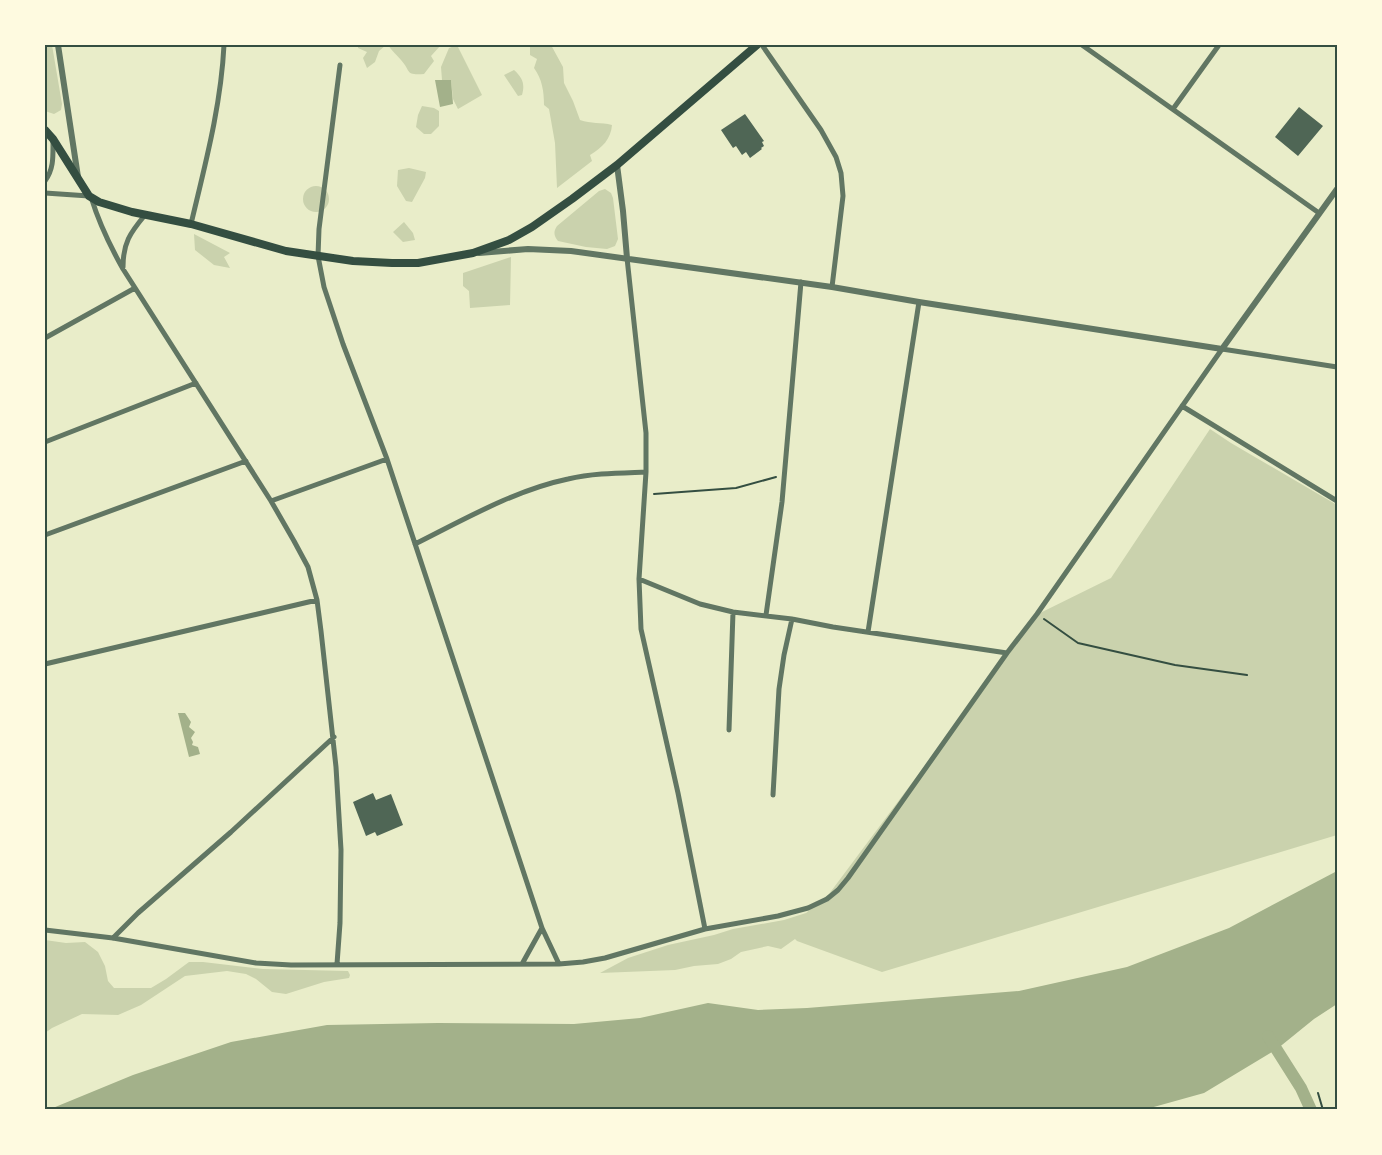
<svg xmlns="http://www.w3.org/2000/svg" width="1382" height="1155" font-family="Mulish,sans-serif">
  <style>
    .green { fill: #cad2ad }
    .water { fill: #a3b18a }
    .lines { fill: none; stroke-linecap: round; stroke-linejoin: round }
    .canal { stroke: #a3b18a; stroke-width: 12 }
    .building { fill: #4f6655 }
    .path { stroke: #344e41; stroke-width: 2 }
    .minor { stroke: #617663; stroke-width: 5 }
    .tertiary { stroke: #617663; stroke-width: 6 }
    .secondary { stroke: #344e41; stroke-width: 8 }
    .neatline { fill: none; stroke: #344e41; stroke-width: 2 }
  </style>
  <rect width="100%" height="100%" fill="#e9edc9"/>
  <path class="green" d="M 45,45 L 52,45 L 62,104 L 61,110 L 54,114 L 45,111 Z
    M 358,45 L 386,45 L 379,51 L 375,62 L 367,68 L 363,58 L 367,52 L 358,48 Z
    M 388,45 L 441,45 L 431,56 L 434,61 L 424,74 C 404,75 412,72 401,60 C 397,55 392,51 388,45 Z
    M 457,45 L 482,95 L 458,109 L 453,99 L 451,80 L 442,80 L 441,67 L 449,48 Z
    M 530,45 L 551,45 L 563,67 L 564,83 L 573,101 L 580,120 C 591,124 601,122 612,125 C 611,139 602,148 590,155 L 592,161 L 557,188 L 555,143 L 549,109 L 544,105 C 544,91 542,79 534,68 L 537,59 L 530,55 Z
    M 514,70 C 523,78 525,84 522,95 L 518,96 L 504,75 Z
    M 422,106 L 434,108 L 439,111 L 439,126 L 431,134 L 424,134 L 416,127 L 418,115 Z
    M 409,168 L 426,172 L 425,178 L 412,202 L 406,201 L 397,186 L 398,170 Z
    M303 199a13 13 0 1 1 26 0a13 13 0 1 1-26 0Z
    M 605,189 L 611,193 L 613,198 L 618,239 L 615,246 L 607,249 L 586,247 L 558,241 C 554,236 553,232 557,226 L 599,191 Z
    M 404,222 L 413,233 L 415,240 L 403,242 L 393,232 Z
    M 194,234 L 230,253 L 224,257 L 230,268 L 214,265 L 195,250 Z
    M 511,257 L 510,305 L 470,308 L 469,291 L 463,286 L 463,273 Z
    M 1210,429 L 1231,443 L 1337,505 L 1337,835 L 882,972 L 797,941 L 795,939 L 781,949 L 768,946 L 741,952 L 731,959 L 718,964 L 694,966 L 675,970 L 600,973 L 628,958 L 668,945 L 714,935 L 733,929 L 784,920 L 806,913 L 829,894 L 1038,614 L 1111,578 Z
    M 45,940 L 66,943 L 85,942 L 98,952 L 105,966 L 108,981 L 114,988 L 151,988 L 166,979 L 189,962 L 203,962 L 263,969 L 348,971 L 350,975 L 349,978 L 324,982 L 286,994 L 272,992 L 256,979 L 246,974 L 227,971 L 185,976 L 141,1005 L 118,1015 L 82,1014 L 52,1028 L 45,1033 Z"/>
  <path class="water" d="M 435,80 L 451,80 L 453,104 L 440,107 Z
    M 178,713 L 185,713 L 191,722 L 189,727 L 195,732 L 191,738 L 193,742 L 192,745 L 198,747 L 200,754 L 189,757 Z
    M 1337,871 L 1337,1004 L 1314,1019 L 1277,1049 L 1204,1093 L 1143,1110 L 48,1110 L 133,1075 L 231,1042 L 327,1025 L 438,1023 L 574,1024 L 640,1018 L 708,1003 L 758,1010 L 807,1008 L 1019,991 L 1127,967 L 1229,928 Z"/>
  <g class="lines">
    <path class="canal" d="M 1268,1036 L 1301,1088 L 1311,1110"/>
  </g>
  <path class="building" d="M 1299,107 L 1323,126 L 1298,156 L 1275,137 Z
    M 745,114 L 764,141 L 762,142 L 764,146 L 761,148 L 762,149 L 750,158 L 746,152 L 742,155 L 736,146 L 733,148 L 721,130 Z
    M 373,793 L 376,800 L 391,794 L 403,825 L 377,836 L 375,832 L 366,836 L 353,802 Z"/>
  <g class="lines">
    <path class="path" d="M 654,494 L 736,488 L 776,477
      M 1044,619 L 1078,643 L 1175,665 L 1247,675
      M 1318,1093 L 1323,1110"/>
    <path class="minor" d="M 762,45 L 821,130 L 836,157 L 841,173 L 843,196 L 832,287
      M 1082,45 L 1319,213
      M 340,65 L 319,229 L 318,256 L 324,287 L 343,344 L 387,459 L 542,928 L 559,964
      M 1173,109 L 1219,45
      M 45,181 C 54,169 53,156 53,141
      M 45,193 L 89,196
      M 91,197 C 99,223 110,246 123,269 L 271,501 L 294,541 L 308,567 L 317,600 L 321,631 L 336,767 L 341,850 L 340,923 L 337,964
      M 191,224 C 205,165 221,106 224,45
      M 627,258 L 646,433 L 646,472 L 639,579 L 641,629 L 678,793 L 705,929
      M 123,267 C 123,243 130,233 145,215
      M 45,338 L 135,288
      M 1182,406 L 1337,501
      M 45,442 L 196,383
      M 271,501 L 387,459
      M 45,535 L 246,461
      M 415,544 C 463,520 515,490 568,479 C 594,473 620,473 646,472
      M 639,579 L 700,604 L 733,612 L 792,619 L 833,627 L 1007,653
      M 766,615 L 782,502 L 801,282
      M 868,632 L 919,302
      M 45,664 L 317,600
      M 729,730 L 733,612
      M 773,795 L 779,689 L 784,655 L 792,619
      M 45,930 L 113,938 L 256,963 L 291,965 L 559,964 L 583,962 L 605,958 L 705,929 L 778,916 L 808,908 L 827,899 L 838,890 L 848,878 L 1007,653 L 1037,614 L 1222,349 L 1337,367
      M 113,938 L 138,913 L 231,832 L 334,737
      M 522,964 L 542,928"/>
    <path class="tertiary" d="M 58,45 L 78,177
      M 617,165 L 623,211 L 627,258
      M 479,253 L 528,249 L 571,251 L 832,287 L 919,302 L 1222,349 L 1337,189"/>
    <path class="secondary" d="M 45,130 L 53,139 L 89,196 L 99,202 L 132,212 L 191,224 L 286,251 L 353,261 L 392,263 L 418,263 L 473,253 L 509,240 L 532,227 L 572,199 L 617,165 L 757,45"/>
  </g>
  <rect width="1382" height="1155" fill="none" stroke="#fefae0" stroke-width="93"/>
  <rect x="46" y="46" width="1290" height="1062" class="neatline"/>
</svg>
